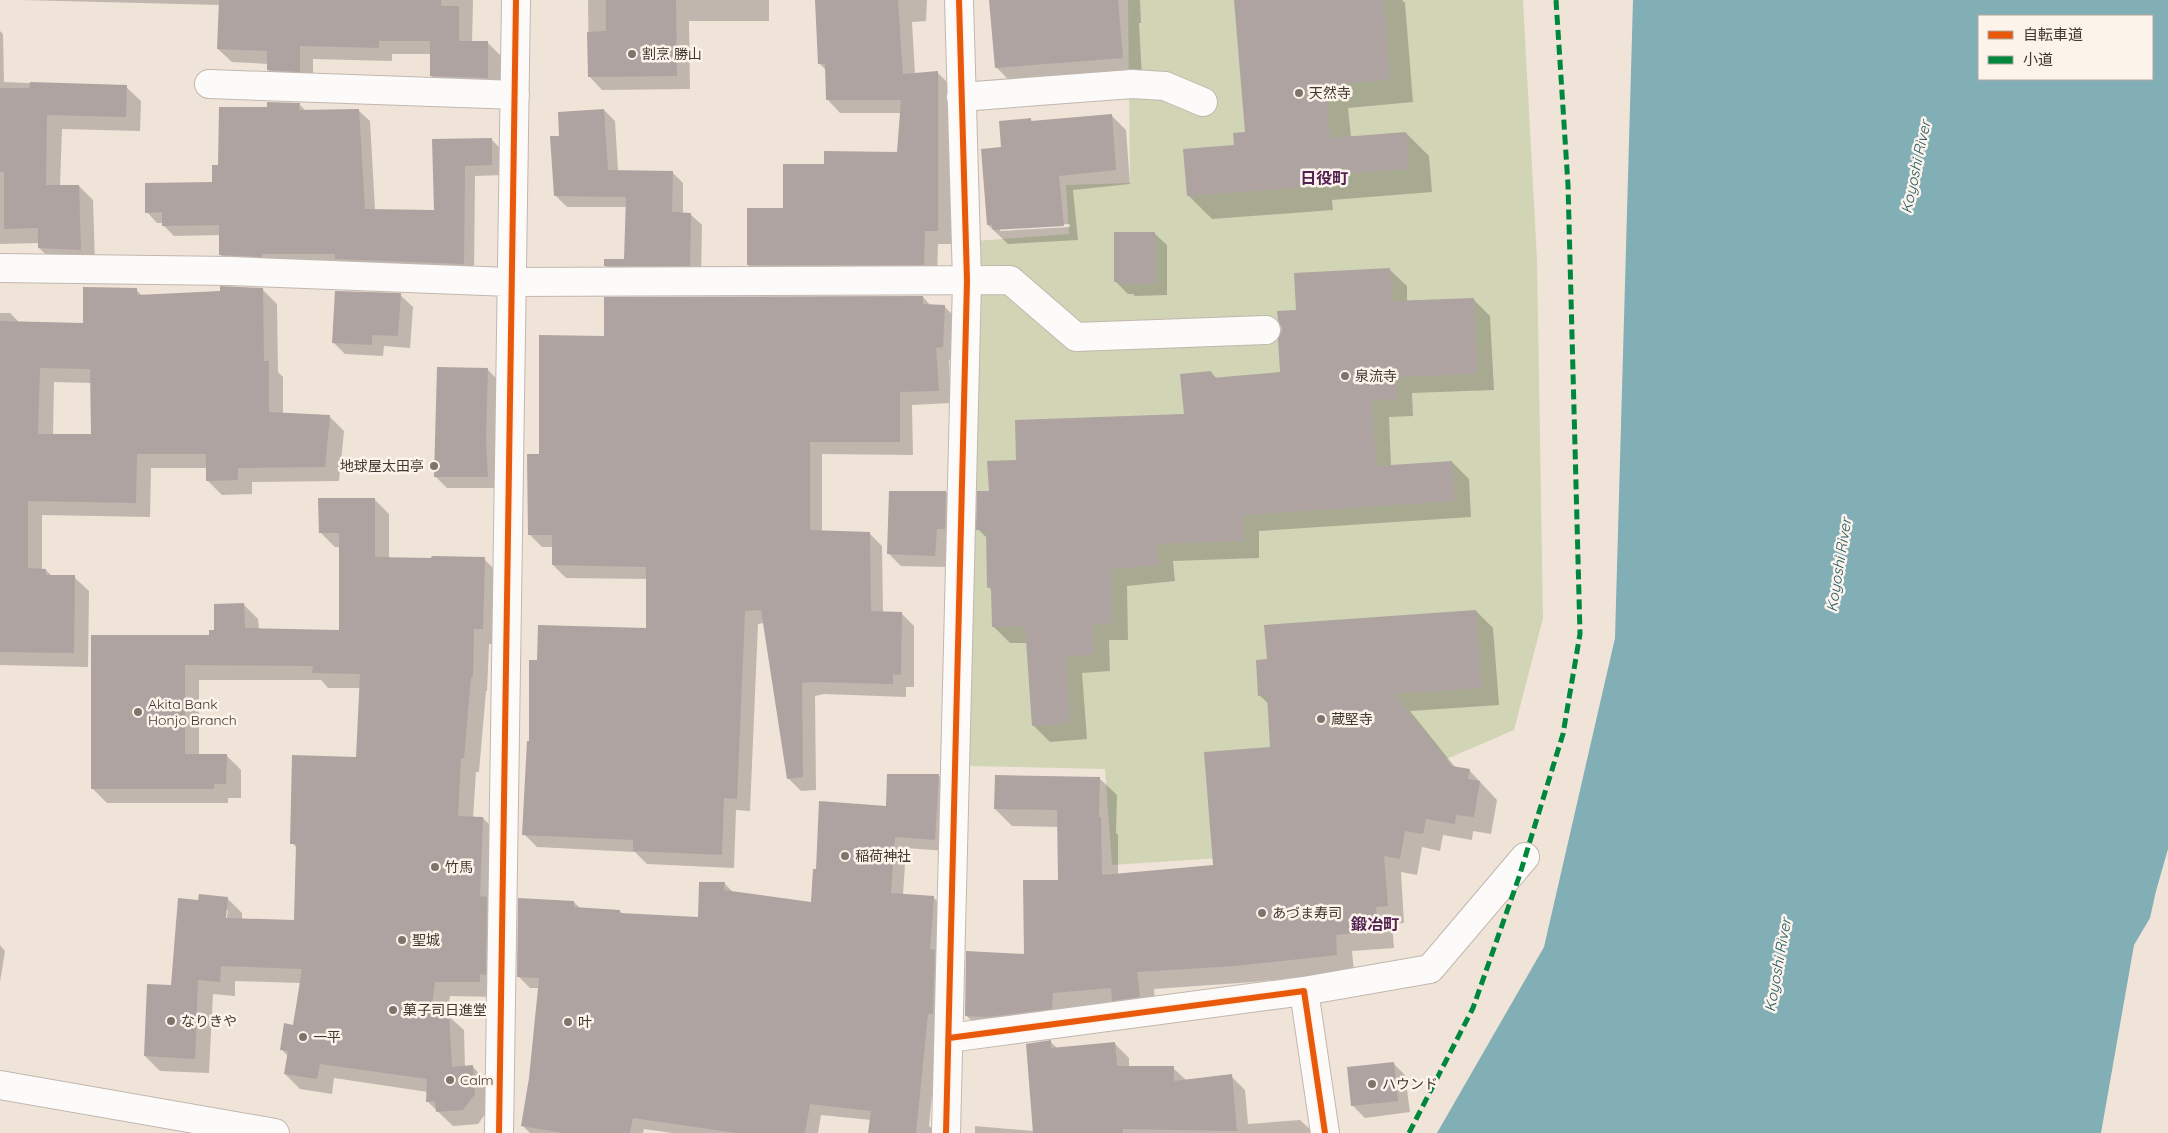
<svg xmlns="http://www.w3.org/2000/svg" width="2168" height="1133" font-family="Quicksand,'Noto Sans JP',sans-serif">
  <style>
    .green { fill: #d1d5b5 }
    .water { fill: #82aeb6; fill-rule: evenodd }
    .shadow { fill: #0003; fill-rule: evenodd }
    .building { fill: #aea3a1; fill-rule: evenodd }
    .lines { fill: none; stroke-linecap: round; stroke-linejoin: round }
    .minor-casing { stroke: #c1b7af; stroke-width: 30 }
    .minor { stroke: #fdfbf9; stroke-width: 28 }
    .quiet { stroke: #00873e; stroke-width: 5; stroke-dasharray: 10 5; stroke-linecap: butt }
    .cycleway-casing { stroke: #fcf3eb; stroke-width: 9 }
    .cycleway { stroke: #e8590c; stroke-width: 6 }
    .poi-dot { fill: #7e746b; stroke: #fcf3eb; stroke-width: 2 }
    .labels { text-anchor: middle; stroke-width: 5; stroke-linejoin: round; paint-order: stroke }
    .poi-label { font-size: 14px; fill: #413830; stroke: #fcf3eb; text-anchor: start }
    .water-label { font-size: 15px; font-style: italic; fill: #205965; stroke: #fcf3eb }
    .quarter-label { font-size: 16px; font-weight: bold; fill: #512152; stroke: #fcf3eb }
  </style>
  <rect width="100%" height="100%" fill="#f0e4d9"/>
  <path class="green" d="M 1128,0 L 1523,0 L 1537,259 L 1543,618 L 1514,730 L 1421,770 L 1298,853 L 1112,865 L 1105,769 L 967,766 L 976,241 L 1069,234 L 1066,185 L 1130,183 Z"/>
  <path class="water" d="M 1633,0 L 2168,0 L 2168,849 L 2156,891 L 2150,918 L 2134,945 L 2101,1133 L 1437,1133 L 1544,947 L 1615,638 ZM 1979,16 L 2152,16 L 2152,79 L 1979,79 Z"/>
  <path class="shadow" d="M 21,0 L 473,0 L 472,43 L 488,43 L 501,56 L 501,91 L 445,89 L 431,76 L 431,54 L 392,54 L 392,61 L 313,59 L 313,85 L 282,84 L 268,70 L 269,64 L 232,62 L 218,49 L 220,5 Z
    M 588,0 L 769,0 L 769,21 L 689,21 L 690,89 L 602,90 L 589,76 Z
    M 816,0 L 927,0 L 926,21 L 912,22 L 915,74 L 937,72 L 951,86 L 951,244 L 938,244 L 937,278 L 762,278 L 748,265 L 784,209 L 825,165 L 898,153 L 902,113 L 840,113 L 827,99 L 827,71 L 820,64 Z
    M 990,0 L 1140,0 L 1141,23 L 1139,23 L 1142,77 L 1016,87 L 996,67 Z
    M 1235,0 L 1402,0 L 1405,3 L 1413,102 L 1348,108 L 1351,137 L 1406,133 L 1429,156 L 1432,192 L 1332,200 L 1333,210 L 1212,219 L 1189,196 L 1246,133 Z
    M 0,31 L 3,34 L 4,82 L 126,87 L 141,101 L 140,131 L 62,129 L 60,186 L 79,186 L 93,200 L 95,263 L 54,262 L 39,248 L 39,243 L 0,244 Z
    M 299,104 L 306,111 L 359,111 L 370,121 L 375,210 L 435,212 L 433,140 L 491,139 L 502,150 L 503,175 L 475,176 L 474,275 L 231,266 L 221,255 L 220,235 L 174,236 L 163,225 L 163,223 L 157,223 L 147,212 L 213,184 L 219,166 L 268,109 Z
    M 604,110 L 615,121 L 618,171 L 672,172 L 683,183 L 683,214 L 690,214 L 702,225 L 701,276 L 617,277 L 605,265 L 626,260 L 627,207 L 567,207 L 556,196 L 561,137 Z
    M 1112,116 L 1126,130 L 1130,184 L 1073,190 L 1078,240 L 1008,244 L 988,225 L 1002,149 L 1031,120 L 1033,122 ZM 1070,224 L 1070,227 L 1000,231 L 1000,228 Z
    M 1154,233 L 1167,245 L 1167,295 L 1135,296 L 1133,294 L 1128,294 L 1115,281 Z
    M 1390,270 L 1407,286 L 1407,302 L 1474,300 L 1490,316 L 1494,390 L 1412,393 L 1413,416 L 1389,417 L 1391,466 L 1452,462 L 1469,479 L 1471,517 L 1259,531 L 1259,558 L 1173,561 L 1175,581 L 1127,586 L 1128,640 L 1109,640 L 1110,671 L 1082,673 L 1087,739 L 1050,742 L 1033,725 L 1028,643 L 1010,643 L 993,626 L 992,591 L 989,587 L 988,539 L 978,529 L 990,492 L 1017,461 L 1185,415 L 1211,372 L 1217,379 L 1281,373 L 1297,311 Z
    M 136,289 L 142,296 L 262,289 L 277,304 L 278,372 L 283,377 L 283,414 L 329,416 L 344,431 L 339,481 L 252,482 L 252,494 L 222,495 L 207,480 L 207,468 L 151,468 L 150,517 L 42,515 L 42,570 L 46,570 L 52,576 L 74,577 L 89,591 L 88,667 L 0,665 L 0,313 L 10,313 L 19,322 L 84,324 ZM 54,382 L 91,383 L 92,435 L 53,435 Z
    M 400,295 L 413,307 L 410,348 L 384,346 L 383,356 L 345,354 L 333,342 Z
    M 923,297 L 931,306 L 944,306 L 957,319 L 956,360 L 949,360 L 951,403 L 912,405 L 913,455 L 822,454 L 822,531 L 869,533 L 882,546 L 883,612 L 901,613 L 914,626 L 914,687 L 906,687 L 906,697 L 824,694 L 815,696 L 816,790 L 801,791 L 788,778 L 764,623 L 758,624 L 750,811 L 736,810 L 734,868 L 647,864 L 635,852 L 537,847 L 524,834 L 538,662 L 647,629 L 647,579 L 566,578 L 553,565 L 553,547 L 542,547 L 529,534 L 540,455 L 605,338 Z
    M 488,370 L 500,382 L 499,488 L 447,488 L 435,476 Z
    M 946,492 L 958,504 L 947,567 L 901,566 L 889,554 Z
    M 374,499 L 389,514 L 389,559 L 484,559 L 499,574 L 497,644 L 489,644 L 487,691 L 486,691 L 479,772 L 476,772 L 473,818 L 483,818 L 498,833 L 495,997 L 450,996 L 447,1015 L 464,1030 L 465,1067 L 473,1067 L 487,1082 L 489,1109 L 478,1124 L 453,1126 L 427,1101 L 428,1092 L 334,1078 L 332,1094 L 300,1089 L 285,1074 L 288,1056 L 281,1049 L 294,1026 L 301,983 L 235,981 L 235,996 L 213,994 L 209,1073 L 160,1071 L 145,1056 L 172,987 L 199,901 L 227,898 L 242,913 L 242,919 L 295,921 L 297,848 L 292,843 L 357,758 L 361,688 L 328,688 L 321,680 L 199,680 L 199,755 L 226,755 L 241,770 L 241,798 L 228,798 L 228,803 L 107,803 L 92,788 L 92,637 L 210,637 L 243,604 L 258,619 L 259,629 L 340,631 L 340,547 L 335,547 L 320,532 ZM 225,910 L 228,910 L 226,924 Z
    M 1476,611 L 1493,628 L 1499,705 L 1410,711 L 1455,767 L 1469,770 L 1497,800 L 1491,834 L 1473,831 L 1472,840 L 1443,835 L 1440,851 L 1422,847 L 1417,875 L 1401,872 L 1404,923 L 1392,924 L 1394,948 L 1352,951 L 1354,972 L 1253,982 L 1154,989 L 1156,1014 L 983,1033 L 966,1015 L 1025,955 L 1059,881 L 1059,827 L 1012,826 L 995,809 L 1099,778 L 1117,795 L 1116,833 L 1118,835 L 1118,875 L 1214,866 L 1271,748 L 1269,704 L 1259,695 L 1268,660 Z
    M 939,776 L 950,787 L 946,851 L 906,848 L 903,895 L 933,897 L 945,909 L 939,1025 L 929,1126 L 937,1133 L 869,1133 L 871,1120 L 821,1115 L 818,1133 L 672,1133 L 644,1129 L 643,1133 L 530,1133 L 522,1125 L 531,1079 L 539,988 L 530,988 L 518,976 L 574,902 L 581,909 L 620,911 L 623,915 L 700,919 L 724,883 L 734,893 L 812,903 L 887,807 Z
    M 0,945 L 5,951 L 0,982 Z
    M 1051,1042 L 1058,1049 L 1115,1044 L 1129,1058 L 1129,1067 L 1173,1068 L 1186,1080 L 1231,1076 L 1245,1090 L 1248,1124 L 1300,1120 L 1314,1133 L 975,1133 L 975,1126 L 1034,1131 Z
    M 1393,1063 L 1405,1075 L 1410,1112 L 1365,1118 L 1352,1105 Z"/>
  <path class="building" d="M 219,0 L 441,0 L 441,6 L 459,6 L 459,41 L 488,41 L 488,78 L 430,76 L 430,41 L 379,41 L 379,48 L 300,46 L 300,72 L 267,70 L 267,51 L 217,49 Z
    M 606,0 L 676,0 L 677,76 L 588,77 L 587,32 L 606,31 Z
    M 815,0 L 898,0 L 903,74 L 938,71 L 938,231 L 925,231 L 924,265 L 747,265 L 747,208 L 783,208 L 783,164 L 824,164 L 824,151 L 897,152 L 901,100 L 826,100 L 825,64 L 818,64 Z
    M 989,0 L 1118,0 L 1123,58 L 995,68 Z
    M 1234,0 L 1384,0 L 1390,80 L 1326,85 L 1330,138 L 1406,132 L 1409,169 L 1309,177 L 1310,187 L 1187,196 L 1183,149 L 1234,145 L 1233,133 L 1245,132 Z
    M 30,82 L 127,85 L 126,117 L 47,115 L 46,185 L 79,185 L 81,250 L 38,248 L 38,228 L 4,229 L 4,172 L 0,172 L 0,88 L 29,88 Z
    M 267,102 L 300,103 L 299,110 L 359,109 L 365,209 L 434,210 L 432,139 L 492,138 L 492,165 L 465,166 L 464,264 L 335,259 L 335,254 L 262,254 L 262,257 L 219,255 L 219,225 L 162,226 L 162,212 L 145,213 L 145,183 L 212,182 L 212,165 L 218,165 L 219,107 L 267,107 Z
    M 604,109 L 608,170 L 673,171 L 672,212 L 691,213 L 690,266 L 604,266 L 604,259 L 624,259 L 626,197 L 554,196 L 550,136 L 559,136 L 558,112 Z
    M 1112,114 L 1116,170 L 1059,176 L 1064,226 L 993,230 L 992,225 L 987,225 L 981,149 L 1001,147 L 999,121 L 1031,118 L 1031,121 Z
    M 1114,232 L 1155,232 L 1155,284 L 1122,284 L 1122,282 L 1114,282 Z
    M 1390,268 L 1392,301 L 1474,298 L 1477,374 L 1396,377 L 1397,399 L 1372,400 L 1376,466 L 1452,461 L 1455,501 L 1243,515 L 1243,541 L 1157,544 L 1159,565 L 1111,569 L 1112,623 L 1093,624 L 1094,654 L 1066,657 L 1070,723 L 1032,726 L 1025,626 L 992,627 L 991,587 L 987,588 L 986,530 L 976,530 L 977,491 L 989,491 L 987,461 L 1016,460 L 1015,420 L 1184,414 L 1180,374 L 1211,371 L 1212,378 L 1280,372 L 1278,339 L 1282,329 L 1278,320 L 1277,311 L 1296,310 L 1294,273 Z
    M 220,286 L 263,288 L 264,361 L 269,361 L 269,412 L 330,415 L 325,467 L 238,468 L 238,480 L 206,481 L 206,454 L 137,454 L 136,503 L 28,501 L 28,568 L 46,569 L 46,575 L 75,575 L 74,653 L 0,652 L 0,321 L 83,323 L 83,287 L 137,288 L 137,295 L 220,291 ZM 40,368 L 90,369 L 91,434 L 38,434 Z
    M 335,291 L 401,293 L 398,336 L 372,335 L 372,345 L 332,343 Z
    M 923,296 L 923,304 L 945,305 L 943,347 L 936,348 L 939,391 L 900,392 L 900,442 L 810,442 L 810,530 L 870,532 L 871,611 L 902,612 L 901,675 L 893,674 L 893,684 L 810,682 L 802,683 L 803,777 L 787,779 L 761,610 L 745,611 L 737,799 L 724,798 L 722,855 L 633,851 L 633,840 L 522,835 L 527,741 L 529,741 L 529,660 L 537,660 L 538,625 L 646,628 L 646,567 L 552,565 L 552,535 L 528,535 L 527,454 L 539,454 L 539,335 L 604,336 L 604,297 Z
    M 437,367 L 488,368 L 486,439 L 488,477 L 434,477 Z
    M 889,491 L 946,491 L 945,529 L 937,529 L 935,556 L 887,554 Z
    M 318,498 L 375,498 L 375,557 L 431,558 L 432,556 L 485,557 L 483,629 L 474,629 L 473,677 L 471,677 L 464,758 L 461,758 L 458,816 L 483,817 L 480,896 L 487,897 L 486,975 L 480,974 L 480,982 L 435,982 L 431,1013 L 449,1013 L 452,1067 L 473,1065 L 475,1094 L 463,1110 L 436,1112 L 435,1101 L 426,1102 L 427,1079 L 320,1064 L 317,1079 L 284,1074 L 288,1051 L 280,1050 L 284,1023 L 293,1025 L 302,969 L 221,966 L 220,982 L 198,980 L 195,1059 L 144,1056 L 147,984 L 171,985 L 178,898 L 198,900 L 199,894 L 228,897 L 226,918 L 294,920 L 296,844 L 290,844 L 292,755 L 356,757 L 360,674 L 312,673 L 313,666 L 185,665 L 185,754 L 227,754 L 226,784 L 214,784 L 214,789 L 91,789 L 91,635 L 209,635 L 209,630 L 214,630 L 214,604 L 244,603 L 245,628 L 339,630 L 339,533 L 319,533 Z
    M 1476,610 L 1482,688 L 1394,694 L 1452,766 L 1470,769 L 1468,779 L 1480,781 L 1474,817 L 1456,815 L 1455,824 L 1426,819 L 1423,834 L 1405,831 L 1400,859 L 1384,856 L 1388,906 L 1376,907 L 1378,931 L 1336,935 L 1337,955 L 1235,966 L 1137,972 L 1140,997 L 1112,1001 L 1111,988 L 1053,993 L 1052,1009 L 987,1017 L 965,1016 L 966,951 L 1024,954 L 1023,880 L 1058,880 L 1057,810 L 994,809 L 995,775 L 1100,777 L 1099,817 L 1101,817 L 1102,875 L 1213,865 L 1204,752 L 1270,747 L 1267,695 L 1258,696 L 1256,660 L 1267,659 L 1264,625 Z
    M 887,774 L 939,774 L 935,840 L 895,837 L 891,893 L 934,896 L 930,949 L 935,950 L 933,1014 L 928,1014 L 916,1133 L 868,1133 L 871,1111 L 810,1104 L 805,1133 L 736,1133 L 633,1118 L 630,1133 L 564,1133 L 521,1126 L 529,1078 L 539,978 L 517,977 L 518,898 L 574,901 L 574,907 L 620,910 L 620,913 L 698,917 L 699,882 L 725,882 L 724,890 L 811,902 L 813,869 L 816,869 L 819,801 L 886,806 Z
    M 1051,1040 L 1051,1048 L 1115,1042 L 1117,1066 L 1174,1066 L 1174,1081 L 1232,1074 L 1237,1131 L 1123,1129 L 1123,1133 L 1033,1133 L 1026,1044 Z
    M 1394,1062 L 1398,1101 L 1351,1106 L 1347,1067 Z"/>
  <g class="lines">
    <defs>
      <path id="minor" d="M 209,84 L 515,95
        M 961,97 L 1132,84 L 1165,86 L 1203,102
        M 0,268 L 231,271 L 512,282 L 1010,280 L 1076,337 L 1266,330
        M 1304,991 L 1430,969 L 1525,857
        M 949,1038 L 1304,991 L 1325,1133
        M 0,1085 L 275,1133
        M 499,1133 L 516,0
        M 946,1133 L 967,281 L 959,0"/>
    </defs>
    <use href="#minor" class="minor-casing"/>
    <use href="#minor" class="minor"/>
    <path class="quiet" d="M 1409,1133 L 1473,1008 L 1519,877 L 1563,734 L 1580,634 L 1568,185 L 1556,0"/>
    <defs>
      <path id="cycleway" d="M 949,1038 L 1304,991 L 1325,1133
        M 499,1133 L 516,0
        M 946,1133 L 967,281 L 959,0"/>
    </defs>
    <use href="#cycleway" class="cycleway-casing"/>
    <use href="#cycleway" class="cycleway"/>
  </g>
  <g class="poi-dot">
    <circle cx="632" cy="54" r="5"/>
    <circle cx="1299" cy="93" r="5"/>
    <circle cx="1345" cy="376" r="5"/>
    <circle cx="434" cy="466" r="5"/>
    <circle cx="138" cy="712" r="5"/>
    <circle cx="1321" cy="719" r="5"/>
    <circle cx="845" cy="856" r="5"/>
    <circle cx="435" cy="867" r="5"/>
    <circle cx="1262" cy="913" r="5"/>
    <circle cx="402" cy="940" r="5"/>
    <circle cx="393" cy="1010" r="5"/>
    <circle cx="171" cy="1021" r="5"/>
    <circle cx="568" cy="1022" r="5"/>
    <circle cx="303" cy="1037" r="5"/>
    <circle cx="450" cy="1080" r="5"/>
    <circle cx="1372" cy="1084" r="5"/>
  </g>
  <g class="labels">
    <g class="poi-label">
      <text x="642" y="59">割烹 勝山</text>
      <text x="1309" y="98">天然寺</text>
      <text x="1355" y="381">泉流寺</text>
      <text x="424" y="471" text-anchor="end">地球屋太田亭</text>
      <text x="148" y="709">Akita Bank<tspan x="148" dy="16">Honjo Branch</tspan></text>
      <text x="1331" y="724">蔵堅寺</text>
      <text x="855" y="861">稲荷神社</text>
      <text x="445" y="872">竹馬</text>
      <text x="1272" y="918">あづま寿司</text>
      <text x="412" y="945">聖城</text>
      <text x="403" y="1015">菓子司日進堂</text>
      <text x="181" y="1026">なりきや</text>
      <text x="578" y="1027">叶</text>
      <text x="313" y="1042">一平</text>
      <text x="460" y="1085">Calm</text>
      <text x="1382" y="1089">ハウンド</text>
    </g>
    <g class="water-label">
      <text transform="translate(1916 167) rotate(-78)" y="5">Koyoshi River</text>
      <text transform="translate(1839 565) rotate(-81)" y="5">Koyoshi River</text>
      <text transform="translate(1778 965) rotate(-80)" y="5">Koyoshi River</text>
    </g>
    <g class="quarter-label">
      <text x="1324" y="184">日役町</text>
      <text x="1375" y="930">鍛冶町</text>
    </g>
  </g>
  <rect x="1978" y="15" width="175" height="65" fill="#fcf3eb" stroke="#b1a8a0"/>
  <rect x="1988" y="31" width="25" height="8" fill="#e8590c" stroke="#b1a8a0"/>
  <text x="2023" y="40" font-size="15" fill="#413830">自転車道</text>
  <rect x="1988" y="56" width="25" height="8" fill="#00873e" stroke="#b1a8a0"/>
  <text x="2023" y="65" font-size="15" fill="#413830">小道</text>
</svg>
